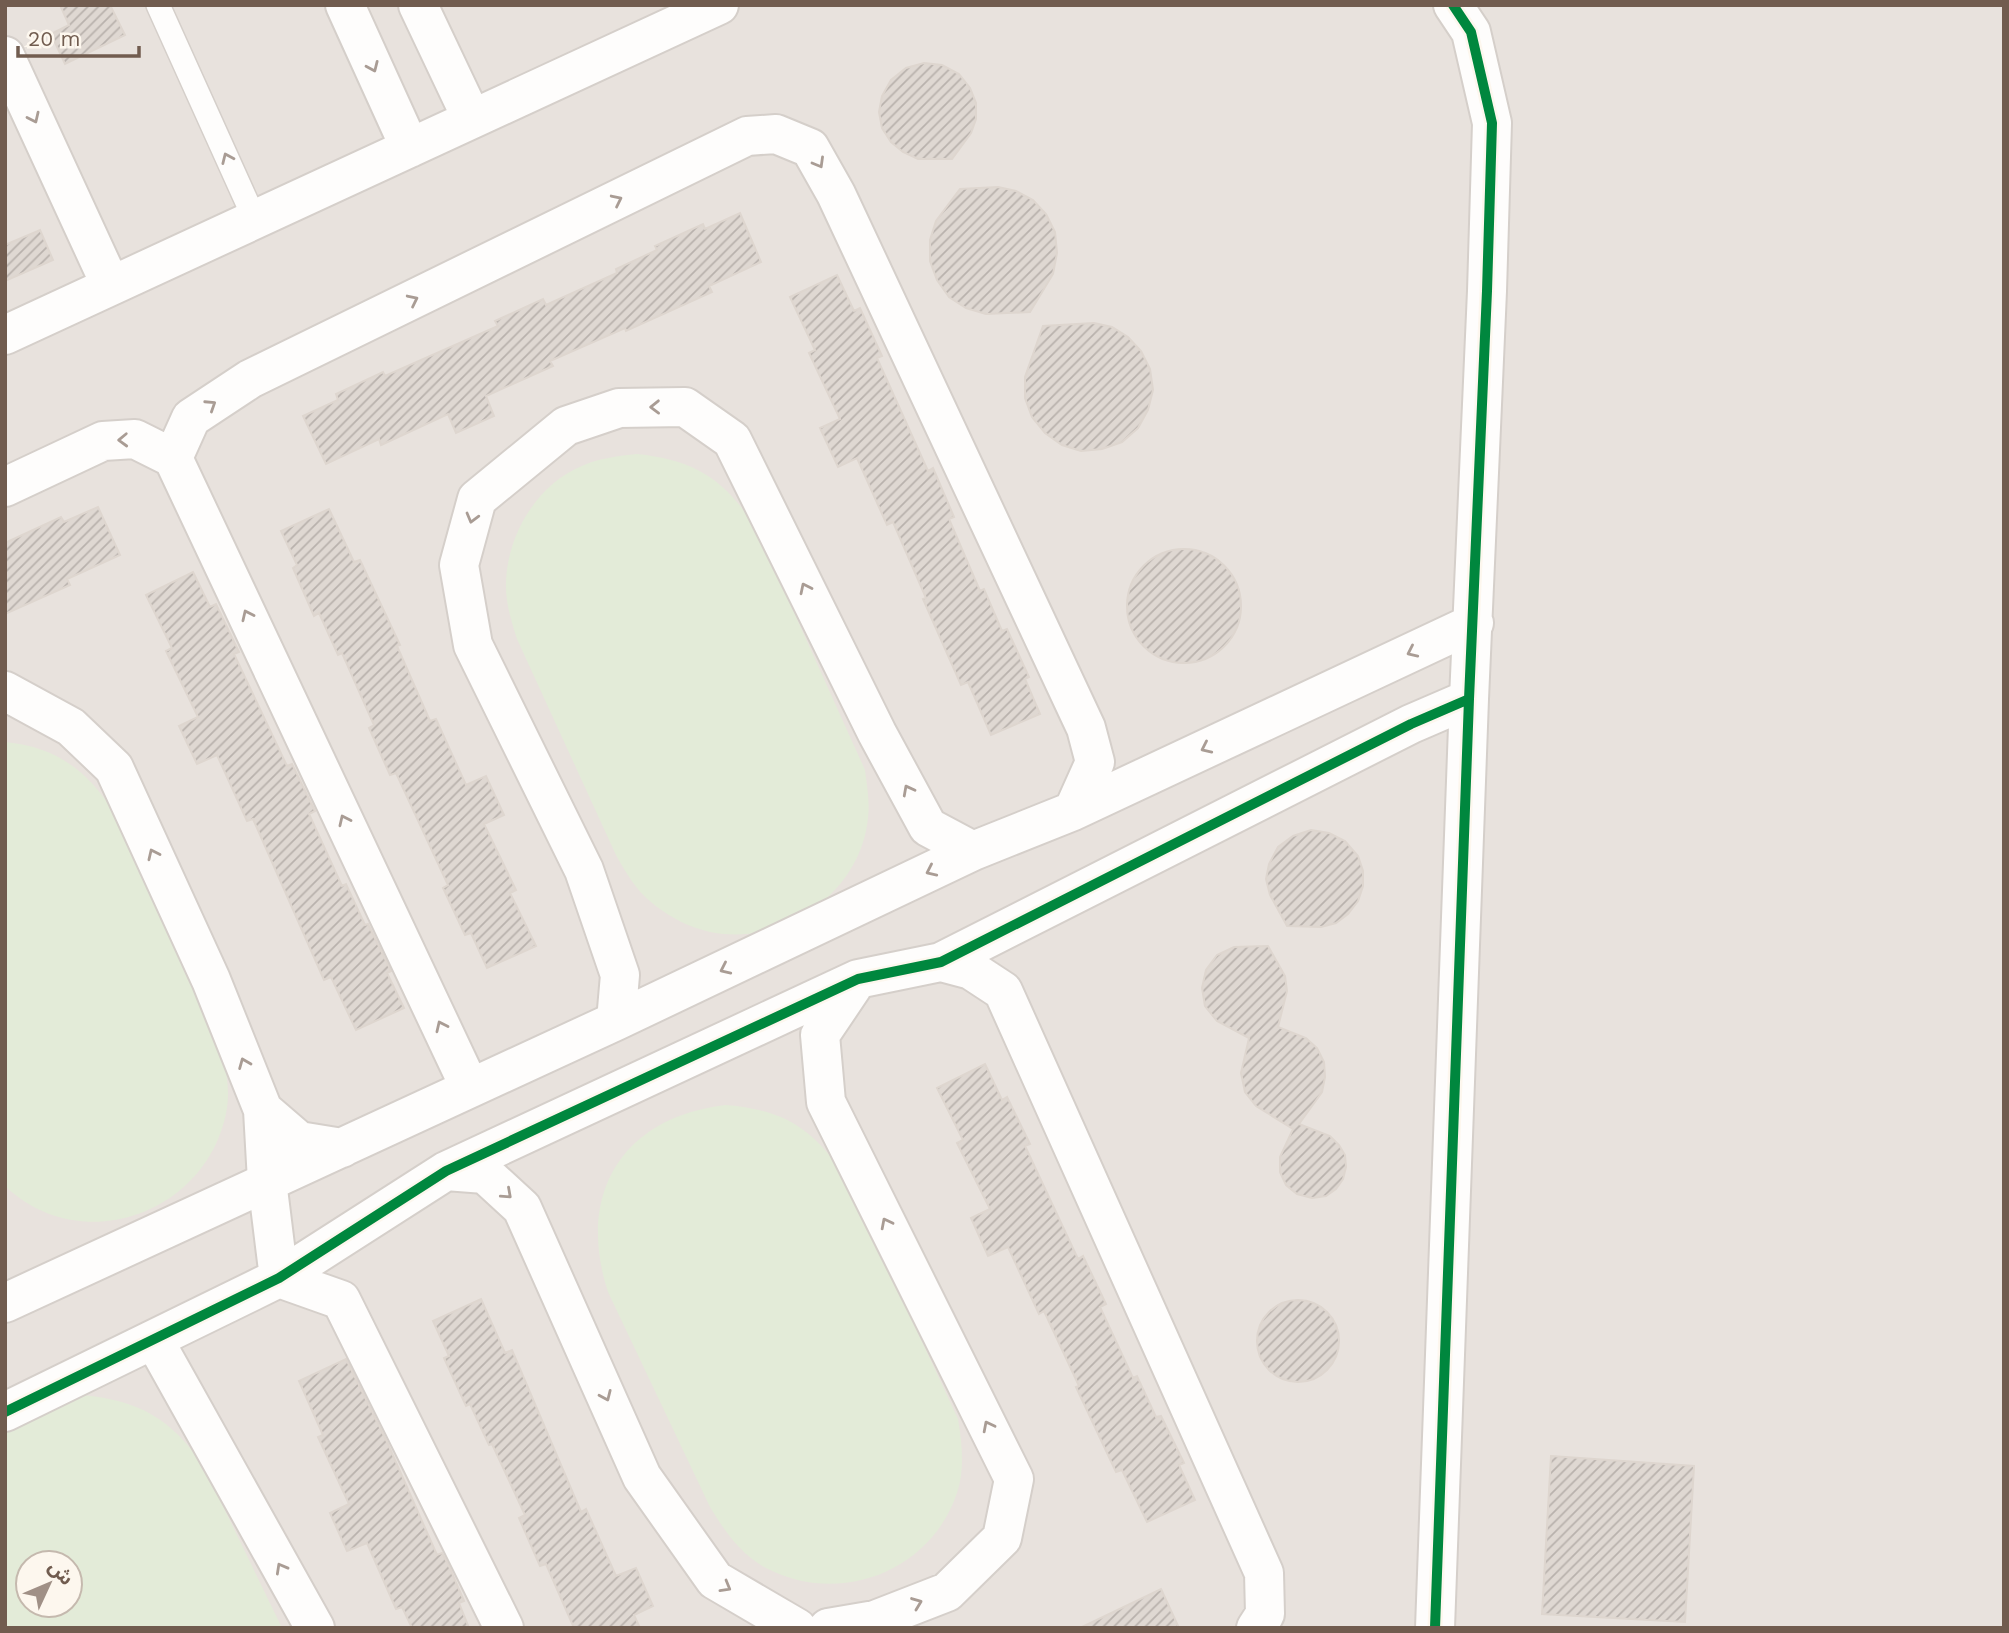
<svg xmlns="http://www.w3.org/2000/svg" width="2009" height="1633" font-family="'Work Sans','Noto Sans Arabic',sans-serif">
  <style>
    .industrial { fill: #e8e2dd; fill-rule: evenodd }
    .green { fill: #e3ebd8; fill-rule: evenodd }
    .building { fill: url(#building-hatch); stroke: #ded6cf; stroke-width: 2 }
    .lines { fill: none; stroke-linecap: round; stroke-linejoin: round }
    .lane-casing { stroke: #d5cfca; stroke-width: 26 }
    .street-casing { stroke: #d5cfca; stroke-width: 42 }
    .lane { stroke: #fefdfc; stroke-width: 23 }
    .street { stroke: #fefdfc; stroke-width: 38 }
    .cycleway-casing { stroke: #fdf7ee; stroke-width: 15 }
    .cycleway { stroke: #00873e; stroke-width: 10 }
    .oneway { stroke: #a99c94 }
  </style>
  <defs>
    <pattern id="building-hatch" width="6" height="6" patternUnits="userSpaceOnUse" patternTransform="scale(1.75)"><rect width="6" height="6" fill="#dfd8d2"/><path d="M-1 1l2-2M0 6l6-6M5 7l2-2" fill="none" stroke="#b9b2ad"/></pattern>
  </defs>
  <rect width="100%" height="100%" fill="#f6f2ec"/>
  <path class="industrial" d="M 5,5 L 2004,5 L 2004,1628 L 5,1628 ZM 28,1563 L 70,1563 L 70,1605 L 28,1605 Z"/>
  <path class="green" d="M 637,454 C 694,460 723,478 755,526 L 865,770 C 867,786 870,802 868,818 C 861,888 793,940 724,934 C 698,932 671,919 651,902 C 636,890 626,873 616,855 L 517,639 C 511,620 505,601 506,581 C 508,533 538,483 584,465 C 601,458 618,456 637,454 Z
    M 5,742 C 57,747 88,771 115,814 L 213,1030 C 223,1056 231,1081 227,1108 C 210,1212 83,1260 5,1186 Z
    M 726,1105 C 785,1110 812,1128 845,1176 L 958,1419 C 962,1443 965,1469 957,1493 C 931,1571 841,1606 768,1569 C 742,1556 725,1532 710,1507 L 608,1292 C 576,1194 622,1117 726,1105 Z
    M 83,1395 C 140,1401 170,1418 203,1465 L 282,1628 L 5,1628 L 5,1424 L 55,1399 ZM 28,1563 L 70,1563 L 70,1605 L 28,1605 Z"/>
  <path class="building" d="M 60,5 L 110,5 L 125,35 L 65,64 L 51,34 L 69,25 Z
    M 924,63 L 942,65 L 959,74 L 970,88 L 976,103 L 976,119 L 971,133 L 952,159 L 918,159 L 903,152 L 891,142 L 882,128 L 879,112 L 882,96 L 891,80 L 906,68 Z
    M 998,187 L 1016,191 L 1033,200 L 1046,214 L 1055,232 L 1057,253 L 1053,274 L 1030,312 L 986,314 L 966,308 L 949,297 L 937,280 L 930,261 L 930,240 L 936,221 L 960,189 Z
    M 740,213 L 761,262 L 709,286 L 712,292 L 626,331 L 625,328 L 550,361 L 553,366 L 486,396 L 494,416 L 456,433 L 448,414 L 381,445 L 379,439 L 326,464 L 303,416 L 338,400 L 336,394 L 383,372 L 385,376 L 498,326 L 495,321 L 543,299 L 546,305 L 617,273 L 616,269 L 657,250 L 655,246 L 703,224 L 705,229 Z
    M 40,230 L 53,260 L 5,281 L 5,245 Z
    M 837,275 L 854,311 L 860,308 L 882,356 L 877,358 L 928,471 L 933,468 L 954,517 L 949,519 L 980,591 L 984,589 L 1002,631 L 1007,629 L 1029,677 L 1025,679 L 1040,714 L 991,735 L 968,682 L 961,685 L 923,599 L 926,598 L 893,522 L 887,525 L 857,458 L 838,467 L 820,428 L 840,419 L 809,353 L 815,350 L 790,297 Z
    M 1094,323 L 1112,327 L 1128,337 L 1141,351 L 1150,369 L 1153,390 L 1148,410 L 1138,428 L 1122,442 L 1102,449 L 1081,451 L 1062,445 L 1045,433 L 1032,417 L 1025,398 L 1025,377 L 1043,326 Z
    M 98,507 L 120,555 L 67,579 L 70,585 L 5,614 L 5,543 L 61,517 L 64,522 Z
    M 329,509 L 354,562 L 360,560 L 400,645 L 397,646 L 430,721 L 436,719 L 466,785 L 486,776 L 504,815 L 484,824 L 516,890 L 510,893 L 536,946 L 487,968 L 471,933 L 465,935 L 443,888 L 448,885 L 396,773 L 390,775 L 369,728 L 374,725 L 342,653 L 338,655 L 319,613 L 314,616 L 293,568 L 297,565 L 281,531 Z
    M1127 606a57 57 0 1 1 114 0a57 57 0 1 1-114 0Z
    M 193,572 L 210,607 L 216,604 L 239,652 L 234,654 L 287,766 L 292,764 L 315,811 L 309,814 L 342,886 L 346,884 L 365,925 L 368,924 L 391,971 L 387,973 L 404,1008 L 356,1030 L 331,977 L 324,980 L 253,819 L 247,821 L 217,755 L 197,764 L 179,726 L 198,717 L 166,651 L 172,648 L 146,595 Z
    M 1311,830 L 1329,833 L 1345,841 L 1358,856 L 1363,871 L 1363,886 L 1358,901 L 1348,914 L 1336,923 L 1321,927 L 1287,926 L 1270,895 L 1266,879 L 1269,864 L 1278,847 L 1293,836 Z
    M 1268,946 L 1285,976 L 1287,991 L 1278,1027 L 1306,1038 L 1317,1048 L 1324,1062 L 1325,1077 L 1322,1092 L 1299,1124 L 1330,1136 L 1339,1145 L 1345,1155 L 1346,1167 L 1343,1179 L 1336,1189 L 1326,1196 L 1312,1198 L 1297,1194 L 1286,1185 L 1280,1172 L 1280,1157 L 1293,1129 L 1256,1106 L 1245,1092 L 1241,1073 L 1249,1038 L 1217,1021 L 1205,1006 L 1202,988 L 1206,970 L 1217,955 L 1234,947 Z
    M 985,1064 L 1002,1100 L 1007,1097 L 1030,1144 L 1025,1146 L 1078,1259 L 1083,1256 L 1106,1304 L 1100,1307 L 1133,1378 L 1137,1376 L 1156,1417 L 1161,1416 L 1184,1463 L 1179,1465 L 1195,1500 L 1147,1522 L 1122,1470 L 1116,1472 L 1076,1387 L 1079,1386 L 1044,1311 L 1039,1314 L 1008,1247 L 988,1256 L 971,1218 L 990,1209 L 957,1143 L 963,1140 L 937,1088 Z
    M 481,1299 L 505,1353 L 512,1350 L 581,1512 L 586,1509 L 616,1576 L 636,1568 L 653,1606 L 634,1615 L 640,1628 L 574,1628 L 546,1564 L 540,1566 L 519,1518 L 525,1515 L 492,1444 L 489,1445 L 470,1404 L 466,1406 L 444,1358 L 449,1356 L 433,1321 Z
    M1257 1341a41 41 0 1 1 82 0a41 41 0 1 1-82 0Z
    M 346,1359 L 387,1442 L 437,1555 L 442,1553 L 448,1564 L 464,1601 L 459,1603 L 469,1628 L 412,1628 L 402,1607 L 396,1609 L 367,1543 L 347,1551 L 330,1513 L 349,1504 L 318,1437 L 323,1435 L 299,1381 Z
    M 1551,1456 L 1694,1466 L 1685,1622 L 1542,1614 Z
    M 1161,1589 L 1179,1628 L 1080,1628 Z"/>
  <g class="lines">
    <defs>
      <path id="lane" d="M 158,5 L 255,220"/>
      <path id="street" d="M 345,5 L 410,148
        M 418,5 L 472,119
        M 5,56 L 111,286
        M 5,335 L 719,5
        M 173,458 L 191,418 L 250,379 L 747,136 L 776,134 L 810,148 L 836,194 L 1086,728 L 1095,762 L 1073,811
        M 5,487 L 103,441 L 135,439 L 173,458 L 470,1088
        M 5,691 L 71,727 L 114,768 L 211,980 L 263,1110 L 299,1141 L 342,1148
        M 941,962 L 971,970 L 1003,991 L 1264,1573 L 1265,1614 L 1256,1628
        M 616,1021 L 620,975 L 584,870 L 473,645 L 459,565 L 477,499 L 566,426 L 619,408 L 685,407 L 732,440 L 877,733 L 928,827 L 973,851
        M 263,1110 L 267,1181 L 279,1278 L 341,1300 L 504,1628
        M 446,1171 L 485,1174 L 522,1208 L 642,1477 L 715,1580 L 797,1628
        M 5,1303 L 616,1021 L 973,851 L 1073,811 L 1474,623
        M 154,1340 L 315,1628
        M 5,1412 L 279,1278 L 446,1171 L 858,979 L 941,962 L 1411,724 L 1469,699
        M 828,1628 L 875,1620 L 947,1592 L 1002,1538 L 1014,1479 L 826,1102 L 820,1035 L 857,980
        M 1435,1628 L 1469,699 L 1487,291 L 1492,123 L 1471,32 L 1453,5"/>
    </defs>
    <use href="#lane" class="lane-casing"/>
    <use href="#street" class="street-casing"/>
    <use href="#lane" class="lane"/>
    <use href="#street" class="street"/>
    <defs>
      <path id="cycleway" d="M 5,1412 L 279,1278 L 446,1171 L 858,979 L 941,962 L 1411,724 L 1469,699
        M 1435,1628 L 1469,699 L 1487,291 L 1492,123 L 1471,32 L 1453,5"/>
    </defs>
    <use href="#cycleway" class="cycleway-casing"/>
    <use href="#cycleway" class="cycleway"/>
  </g>
  <defs><path id="oneway-chevron" d="M-2-3.5L2.5 0L-2 3.5" fill="none" stroke-width="1.6" stroke-linecap="round" stroke-linejoin="round" transform="scale(1.75)"/></defs>
  <g class="oneway">
    <use href="#oneway-chevron" transform="translate(373 67) rotate(66)"/>
    <use href="#oneway-chevron" transform="translate(34 118) rotate(65)"/>
    <use href="#oneway-chevron" transform="translate(227 158) rotate(-114)"/>
    <use href="#oneway-chevron" transform="translate(819 163) rotate(60)"/>
    <use href="#oneway-chevron" transform="translate(617 200) rotate(-26)"/>
    <use href="#oneway-chevron" transform="translate(413 300) rotate(-26)"/>
    <use href="#oneway-chevron" transform="translate(211 405) rotate(-33)"/>
    <use href="#oneway-chevron" transform="translate(655 407) rotate(179)"/>
    <use href="#oneway-chevron" transform="translate(123 440) rotate(178)"/>
    <use href="#oneway-chevron" transform="translate(472 518) rotate(105)"/>
    <use href="#oneway-chevron" transform="translate(805 588) rotate(-116)"/>
    <use href="#oneway-chevron" transform="translate(247 615) rotate(-115)"/>
    <use href="#oneway-chevron" transform="translate(1412 652) rotate(155)"/>
    <use href="#oneway-chevron" transform="translate(1206 748) rotate(155)"/>
    <use href="#oneway-chevron" transform="translate(908 790) rotate(-118)"/>
    <use href="#oneway-chevron" transform="translate(344 820) rotate(-115)"/>
    <use href="#oneway-chevron" transform="translate(153 854) rotate(-115)"/>
    <use href="#oneway-chevron" transform="translate(931 871) rotate(155)"/>
    <use href="#oneway-chevron" transform="translate(725 969) rotate(155)"/>
    <use href="#oneway-chevron" transform="translate(441 1026) rotate(-115)"/>
    <use href="#oneway-chevron" transform="translate(244 1063) rotate(-112)"/>
    <use href="#oneway-chevron" transform="translate(507 1194) rotate(42)"/>
    <use href="#oneway-chevron" transform="translate(886 1223) rotate(-117)"/>
    <use href="#oneway-chevron" transform="translate(606 1396) rotate(66)"/>
    <use href="#oneway-chevron" transform="translate(988 1426) rotate(-117)"/>
    <use href="#oneway-chevron" transform="translate(281 1568) rotate(-119)"/>
    <use href="#oneway-chevron" transform="translate(726 1587) rotate(30)"/>
    <use href="#oneway-chevron" transform="translate(917 1603) rotate(-21)"/>
  </g>
  <rect width="2009" height="1633" fill="none" stroke="#715c4f" stroke-width="14"/>
  <g transform="translate(49 1584) rotate(46)"><circle r="33" fill="#fdf7ee" stroke="#c5b9ae" stroke-width="2"/>
  <path d="M0-5L12 26L0 18L-12 26Z" fill="#a09086"/>
  <text y="-10" font-size="19" font-weight="bold" text-anchor="middle" fill="#715c4f">ش</text>
  </g>
  <path d="M18 46v10h121v-10" fill="none" stroke="#715c4f" stroke-width="3.5"/>
  <text x="28" y="46" font-size="21" fill="#715c4f" stroke="#fdf7ee" stroke-width="5" paint-order="stroke">20 m</text>
</svg>
